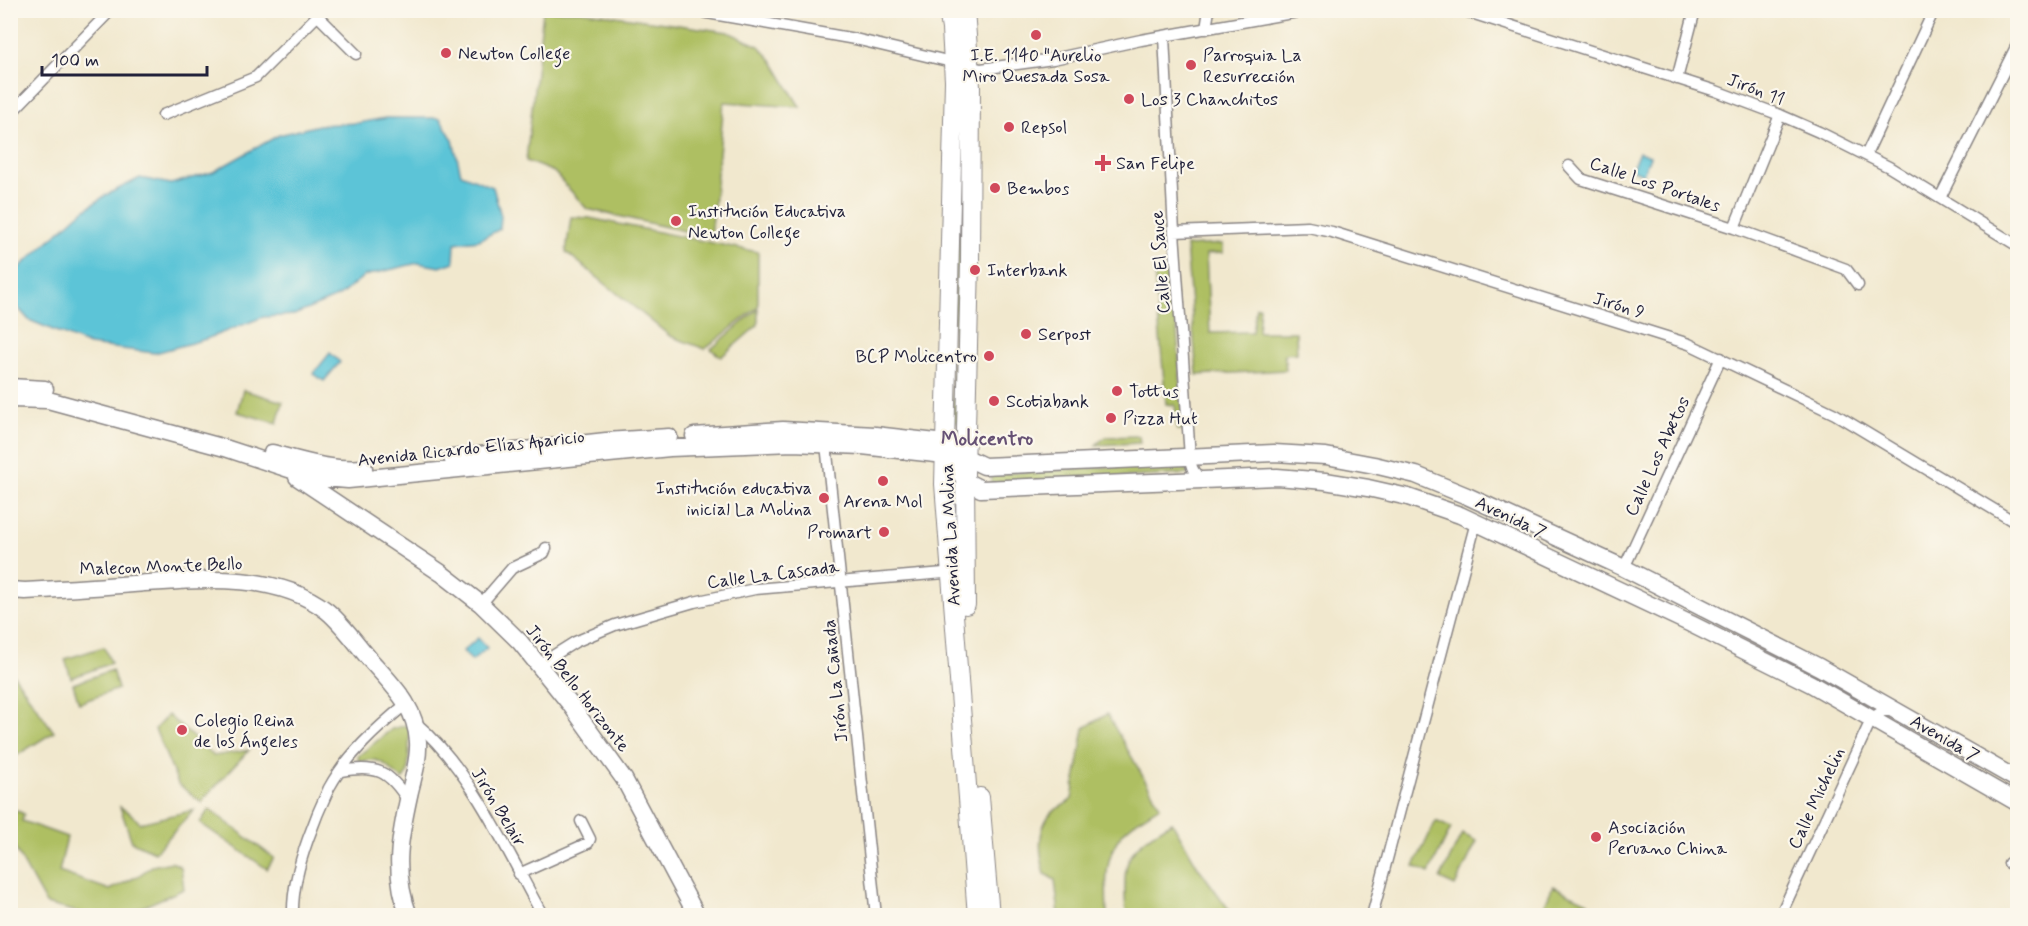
<svg xmlns="http://www.w3.org/2000/svg" width="2028" height="926" font-family="Mynerve,sans-serif">
  <style>
    .green { fill: #aebf62; stroke: #68704e; stroke-width: 1.5 }
    .water { fill: #5bc4d7; stroke: #3e7389; stroke-width: 1.5 }
    .lines { fill: none; stroke-linecap: round; stroke-linejoin: round }
    .street-casing { stroke: #8a8584; stroke-width: 13 }
    .secondary-casing { stroke: #8a8584; stroke-width: 19 }
    .primary-casing { stroke: #8a8584; stroke-width: 20 }
    .street { stroke: #fff; stroke-width: 10 }
    .secondary { stroke: #fff; stroke-width: 16 }
    .primary { stroke: #fff; stroke-width: 18 }
    .poi-dot { fill: #d1495b; stroke: #fbf7ec; stroke-width: 2 }
    .labels { text-anchor: middle; stroke-width: 4.5; stroke-linejoin: round; paint-order: stroke }
    .poi-label { font-size: 18px; fill: #22223b; stroke: #fbf7ec; text-anchor: start }
    .street-label { font-size: 18px; fill: #22223b; stroke: #fbf7ec }
    .neighbourhood-label { font-size: 20px; font-weight: bold; fill: #665174; stroke: #fbf7ec }
  </style>
  <rect width="100%" height="100%" fill="#fbf7ec"/>
  <filter id="ink" filterUnits="userSpaceOnUse"><feTurbulence type="fractalNoise" baseFrequency=".0167" numOctaves="2"/><feDisplacementMap in="SourceGraphic" scale="12" xChannelSelector="R" yChannelSelector="G"/><feConvolveMatrix kernelMatrix="1 2 1 2 8 2 1 2 1" color-interpolation-filters="sRGB"/></filter>
  <filter id="wash" filterUnits="userSpaceOnUse"><feTurbulence type="fractalNoise" baseFrequency=".008" numOctaves="4" result="noise"/><feDisplacementMap in="SourceGraphic" scale="24" xChannelSelector="R" yChannelSelector="G"/><feGaussianBlur stdDeviation="1.35" result="paint"/><feColorMatrix in="noise" values="0 0 0 0 0 0 0 0 0 0 0 0 0 0 0 0 0 1.4 0 .05"/><feComposite in="paint" operator="in"/></filter>
  <g filter="url(#wash)">
    <rect width="100%" height="100%" fill="#f1e8ce"/>
    <path class="green" d="M 543,11 L 580,11 L 728,32 L 759,46 L 772,60 L 800,107 L 724,102 L 711,237 L 587,209 L 554,172 L 526,161 Z
      M 960,78 L 966,79 L 959,422 L 952,423 Z
      M 571,217 L 589,218 L 758,252 L 758,307 L 705,349 L 670,336 L 566,252 Z
      M 1223,244 L 1223,253 L 1206,254 L 1210,333 L 1252,332 L 1256,307 L 1260,307 L 1258,332 L 1296,332 L 1297,353 L 1284,354 L 1286,370 L 1197,375 L 1186,246 Z
      M 1154,270 L 1166,270 L 1173,274 L 1184,429 L 1177,430 L 1175,405 L 1166,404 Z
      M 758,309 L 758,325 L 721,357 L 711,349 Z
      M 243,390 L 283,402 L 277,423 L 237,412 Z
      M 1139,436 L 1140,443 L 1096,445 L 1105,437 Z
      M 1185,462 L 1184,467 L 1190,474 L 991,483 L 992,474 Z
      M 104,647 L 111,663 L 71,678 L 65,659 Z
      M 112,670 L 118,689 L 79,703 L 73,684 Z
      M 13,674 L 54,732 L 11,759 L 10,676 Z
      M 1107,714 L 1160,806 C 1148,814 1132,822 1122,834 C 1103,856 1106,889 1107,915 L 1059,915 L 1055,880 L 1045,874 C 1040,857 1037,834 1048,817 C 1052,809 1065,806 1072,799 L 1084,728 Z
      M 168,715 L 214,756 L 249,750 L 201,802 L 178,784 L 155,729 Z
      M 406,725 L 410,730 L 408,772 L 403,779 C 384,768 386,755 359,762 L 358,756 L 392,729 Z
      M 120,807 L 130,813 L 140,823 L 194,810 L 155,852 L 132,842 Z
      M 11,808 L 24,814 L 22,821 L 67,837 L 59,872 L 110,890 L 138,876 L 152,866 L 172,862 L 181,867 L 184,889 L 124,915 L 89,915 L 46,904 L 11,841 Z
      M 209,809 L 274,858 L 267,869 L 200,823 Z
      M 1436,821 L 1451,828 L 1429,873 L 1414,866 Z
      M 1172,822 L 1198,867 L 1233,915 L 1126,915 C 1123,859 1122,852 1172,822 Z
      M 1462,834 L 1477,841 L 1455,886 L 1440,879 Z
      M 1553,886 L 1588,902 L 1582,915 L 1540,915 Z"/>
    <path class="water" d="M 386,118 L 440,118 L 453,140 L 461,174 L 493,187 L 501,216 L 500,229 L 479,240 L 455,243 L 454,262 L 440,267 L 418,263 L 364,276 L 339,296 L 294,315 L 263,317 L 206,339 L 155,353 L 89,345 L 29,320 L 11,300 L 11,275 L 79,214 L 106,195 L 140,178 L 171,184 L 213,172 L 279,135 L 319,125 L 358,123 Z
      M 1639,152 L 1650,156 L 1643,174 L 1632,169 Z
      M 330,353 L 340,362 L 324,381 L 313,374 Z
      M 478,638 L 487,648 L 472,661 L 463,651 Z"/>
  </g>
  <g filter="url(#ink)">
    <g class="lines">
      <defs>
        <path id="street" d="M 690,10 L 855,39 L 981,69 L 1053,59 L 1141,40 L 1309,10
          M 1462,10 L 1716,91 L 1780,115 L 1819,132 L 1889,167 L 2018,246
          M 318,16 L 356,54
          M 1206,29 L 1209,10
          M 1164,36 L 1174,232 L 1190,457 C 1191,468 1194,474 1202,480
          M 1677,79 L 1695,10
          M 10,114 L 111,10
          M 163,115 L 256,77 L 323,10
          M 1866,155 L 1934,10
          M 1569,166 L 1581,179 L 1734,228 L 1846,269 L 1858,285
          M 1940,198 L 2018,43
          M 1734,228 L 1780,115
          M 1174,232 L 1308,227 L 1332,232 L 1689,344 L 1835,414 L 2018,524
          M 826,444 L 876,916
          M 1624,568 L 1721,358
          M 481,604 L 512,568 L 544,553 L 546,548
          M 540,664 L 575,642 L 615,625 L 694,602 L 755,589 L 956,572
          M 416,723 C 471,769 508,853 543,916
          M 341,771 C 376,765 389,770 408,801
          M 2009,863 L 2018,866
          M 519,874 L 588,843 L 590,839 L 581,821
          M 293,916 C 292,889 299,864 308,839 C 314,822 321,805 329,788 C 347,755 377,728 406,704
          M 1372,916 L 1476,522
          M 1780,916 L 1872,718 L 1883,711 L 1895,711"/>
        <path id="secondary" d="M 10,387 L 45,389
          M 10,399 L 48,400 L 225,448 L 313,477 L 348,480 L 670,448 L 793,443 L 862,446 L 945,455 L 967,482 L 981,489 L 1277,477 L 1325,481 L 1368,488 L 1408,497 L 1460,515 L 1691,624 L 1811,684 L 2018,803
          M 694,436 L 783,430 L 875,435 L 945,443 L 965,457 L 984,466 L 1274,453 L 1326,456 L 1374,465 L 1416,475 L 1467,496 L 1624,568 L 1819,667 L 2018,780
          M 272,453 C 302,461 332,471 364,468
          M 452,458 L 606,441 L 669,437
          M 297,477 L 441,573 L 481,604 L 520,642 L 570,704 L 624,779 L 697,916
          M 10,590 L 25,591 C 61,589 97,587 133,584 C 194,580 275,570 327,611 C 343,624 358,646 372,662 C 394,687 416,707 418,742 C 419,758 414,775 410,791 C 400,836 392,871 409,916"/>
        <path id="primary" d="M 948,10 L 951,29 L 954,81 L 944,484 L 977,916
          M 965,10 L 971,87 L 970,262 L 965,471 L 966,605
          M 980,797 L 990,916"/>
      </defs>
      <use href="#street" class="street-casing"/>
      <use href="#secondary" class="secondary-casing"/>
      <use href="#primary" class="primary-casing"/>
      <use href="#street" class="street"/>
      <use href="#secondary" class="secondary"/>
      <use href="#primary" class="primary"/>
    </g>
  </g>
  <g class="poi-dot">
    <circle cx="1036" cy="35" r="6"/>
    <circle cx="446" cy="53" r="6"/>
    <circle cx="1191" cy="65" r="6"/>
    <circle cx="1129" cy="99" r="6"/>
    <circle cx="1009" cy="127" r="6"/>
    <path d="M1100 154h6v6h6v6h-6v6h-6v-6h-6v-6h6z"/>
    <circle cx="995" cy="188" r="6"/>
    <circle cx="676" cy="221" r="6"/>
    <circle cx="975" cy="270" r="6"/>
    <circle cx="1026" cy="334" r="6"/>
    <circle cx="989" cy="356" r="6"/>
    <circle cx="1117" cy="391" r="6"/>
    <circle cx="994" cy="401" r="6"/>
    <circle cx="1111" cy="418" r="6"/>
    <circle cx="883" cy="481" r="6"/>
    <circle cx="824" cy="498" r="6"/>
    <circle cx="884" cy="532" r="6"/>
    <circle cx="182" cy="730" r="6"/>
    <circle cx="1596" cy="837" r="6"/>
  </g>
  <g class="labels">
    <g class="poi-label">
      <text x="458" y="59">Newton College</text>
      <text x="1036" y="61" text-anchor="middle">I.E. 1140 "Aurelio<tspan x="1036" dy="21">Miro Quesada Sosa</tspan></text>
      <text x="1203" y="61">Parroquia La<tspan x="1203" dy="21">Resurrección</tspan></text>
      <text x="1141" y="105">Los 3 Chanchitos</text>
      <text x="1021" y="133">Repsol</text>
      <text x="1116" y="169">San Felipe</text>
      <text x="1007" y="194">Bembos</text>
      <text x="688" y="217">Institución Educativa<tspan x="688" dy="21">Newton College</tspan></text>
      <text x="987" y="276">Interbank</text>
      <text x="1038" y="340">Serpost</text>
      <text x="977" y="362" text-anchor="end">BCP Molicentro</text>
      <text x="1129" y="397">Tottus</text>
      <text x="1006" y="407">Scotiabank</text>
      <text x="1123" y="424">Pizza Hut</text>
      <text x="812" y="494" text-anchor="end">Institución educativa<tspan x="812" dy="21">inicial La Molina</tspan></text>
      <text x="883" y="507" text-anchor="middle">Arena Mol</text>
      <text x="872" y="538" text-anchor="end">Promart</text>
      <text x="194" y="726">Colegio Reina<tspan x="194" dy="21">de los Ángeles</tspan></text>
      <text x="1608" y="833">Asociación<tspan x="1608" dy="21">Peruano China</tspan></text>
    </g>
    <g class="street-label">
      <text transform="translate(1756 89) rotate(21)" y="6">Jirón 11</text>
      <text transform="translate(1655 184) rotate(19)" y="6">Calle Los Portales</text>
      <text transform="translate(1160 262) rotate(-94)" y="6">Calle El Sauce</text>
      <text transform="translate(1619 305) rotate(17)" y="6">Jirón 9</text>
      <text transform="translate(471 448) rotate(-6)" y="6">Avenida Ricardo Elías Aparicio</text>
      <text transform="translate(1657 456) rotate(-65)" y="6">Calle Los Abetos</text>
      <text transform="translate(1511 517) rotate(25)" y="6">Avenida 7</text>
      <text transform="translate(950 535) rotate(-93)" y="6">Avenida La Molina</text>
      <text transform="translate(161 566) rotate(-2)" y="6">Malecon Monte Bello</text>
      <text transform="translate(773 574) rotate(-7)" y="6">Calle La Cascada</text>
      <text transform="translate(835 681) rotate(-96)" y="6">Jirón La Cañada</text>
      <text transform="translate(578 688) rotate(52)" y="6">Jirón Bello Horizonte</text>
      <text transform="translate(1945 738) rotate(30)" y="6">Avenida 7</text>
      <text transform="translate(1816 798) rotate(-65)" y="6">Calle Michelin</text>
      <text transform="translate(499 807) rotate(59)" y="6">Jirón Belair</text>
    </g>
    <g class="neighbourhood-label">
      <text x="987" y="445">Molicentro</text>
    </g>
  </g>
  <rect width="2028" height="926" fill="none" stroke="#fbf7ec" stroke-width="36"/>
  <path d="M42 66v9h165v-9" fill="none" stroke="#22223b" stroke-width="3"/>
  <text x="51" y="66" font-size="18" fill="#22223b" stroke="#fbf7ec" stroke-width="4.5" paint-order="stroke">100 m</text>
</svg>
